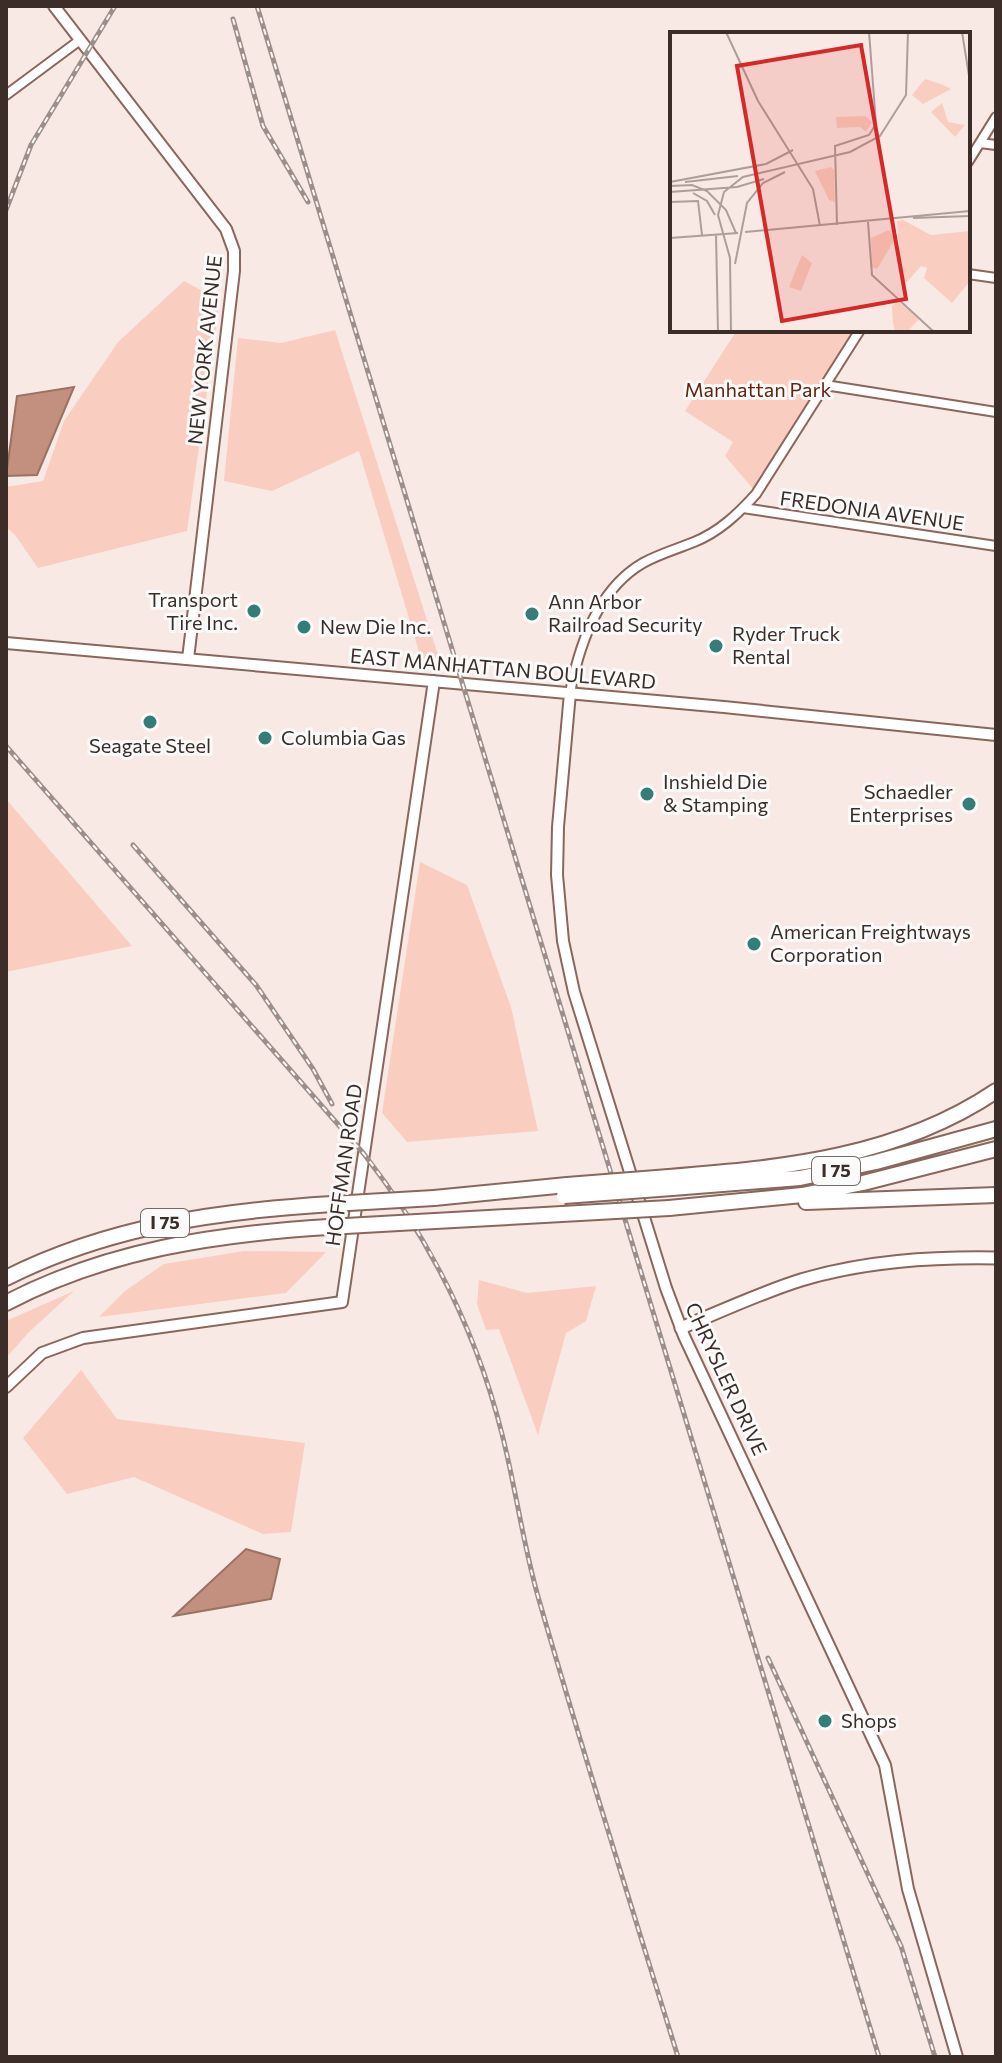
<svg xmlns="http://www.w3.org/2000/svg" width="1002" height="2063" font-family="Commissioner,sans-serif">
  <style>
    .green { fill: #f9cec0 }
    .water { fill: #c38f7e; stroke: #9a7264; stroke-width: 2 }
    .lines { fill: none; stroke-linecap: round; stroke-linejoin: round }
    .minor-casing { stroke: #89675c; stroke-width: 12 }
    .tertiary-casing { stroke: #89675c; stroke-width: 14 }
    .secondary-casing { stroke: #89675c; stroke-width: 15 }
    .motorway-casing { stroke: #89675c; stroke-width: 18 }
    .minor { stroke: #fff; stroke-width: 8 }
    .tertiary { stroke: #fff; stroke-width: 10 }
    .secondary { stroke: #fff; stroke-width: 11 }
    .motorway { stroke: #fff; stroke-width: 14 }
    .rail-casing { stroke: #9e8e89; stroke-width: 5 }
    .rail { stroke: #fafafa; stroke-width: 2; stroke-dasharray: 6; stroke-linecap: butt }
    .motorway-bridge-casing { stroke: #89675c; stroke-width: 18; stroke-linecap: butt }
    .motorway-bridge { stroke: #fff; stroke-width: 14 }
    .poi-dot { fill: #357d77; stroke: #fafafa; stroke-width: 3 }
    .labels { text-anchor: middle; stroke-width: 6; stroke-linejoin: round; paint-order: stroke }
    .shield { fill: #fafafa; stroke: #756a67; stroke-width: 2 }
    .shield-label { font-size: 18px; font-weight: bold; fill: #3c2d28 }
    .street-label { font-size: 20px; fill: #3c2d28; stroke: #fafafa }
    .park-label { font-size: 20px; fill: #63230d; stroke: #fafafa }
    .poi-label { font-size: 20px; fill: #3c2d28; stroke: #fafafa; text-anchor: start }
    .inset-road { fill: none; stroke: #ad9e99; stroke-width: 2 }
    .view { fill: #d62828; fill-opacity: 0.15; stroke: #d62828; stroke-width: 4 }
    .inset-edge { fill: none; stroke: #3c2d28; stroke-width: 4 }
  </style>
  <rect width="100%" height="100%" fill="#f9e9e4"/>
  <path class="green" d="M 184,281 L 220,300 L 187,531 L 38,568 L 15,535 L 6,527 L 6,487 L 43,481 L 64,421 L 118,342 Z
    M 335,330 L 439,658 L 422,662 L 359,451 L 272,491 L 224,481 L 238,338 L 281,343 Z
    M 737,330 L 854,330 L 754,490 L 725,456 L 733,442 L 685,411 Z
    M 6,799 L 132,946 L 6,972 Z
    M 420,862 L 467,885 L 511,1007 L 538,1131 L 407,1142 L 382,1113 Z
    M 244,1251 L 326,1252 L 286,1293 L 99,1317 L 125,1291 L 164,1264 Z
    M 479,1280 L 527,1293 L 596,1286 L 586,1321 L 566,1333 L 538,1435 L 499,1329 L 486,1330 L 477,1304 Z
    M 74,1291 L 29,1332 L 6,1358 L 6,1321 Z
    M 81,1370 L 117,1419 L 305,1443 L 291,1532 L 263,1534 L 134,1477 L 67,1494 L 23,1438 Z"/>
  <path class="water" d="M 74,387 L 37,475 L 6,476 L 17,396 Z
    M 246,1549 L 280,1559 L 271,1599 L 174,1616 Z"/>
  <g class="lines">
    <defs>
      <path id="minor" d="M 6,95 L 80,40
        M 980,143 L 996,145
        M 968,162 L 996,117
        M 968,274 L 996,278
        M 825,385 L 996,412
        M 743,508 L 996,546
        M 570,693 C 579,645 598,589 643,563 C 659,554 677,549 694,542 C 719,532 738,514 756,494 L 860,330"/>
      <path id="tertiary" d="M 54,6 L 226,229 L 234,251 L 234,271 L 188,659
        M 6,643 L 724,707 L 996,735
        M 570,693 L 558,827 L 557,875 L 563,941 L 574,992 L 666,1288 L 684,1336 L 885,1765 L 908,1889 L 957,2057
        M 6,1387 L 42,1353 L 83,1338 L 342,1302 L 434,681"/>
      <path id="secondary" d="M 681,1328 C 721,1311 760,1293 801,1280 C 865,1261 930,1257 996,1258"/>
      <path id="motorway" d="M 669,1177 C 784,1168 898,1157 996,1091
        M 672,1188 L 800,1178 L 876,1162 L 996,1129
        M 434,1198 L 567,1185
        M 806,1202 L 996,1195
        M 669,1208 L 802,1195 L 863,1183 L 996,1149
        M 417,1222 L 580,1213
        M 6,1278 C 109,1226 218,1211 332,1204
        M 6,1303 C 107,1250 216,1234 328,1227"/>
    </defs>
    <use href="#minor" class="minor-casing"/>
    <use href="#tertiary" class="tertiary-casing"/>
    <use href="#secondary" class="secondary-casing"/>
    <use href="#motorway" class="motorway-casing"/>
    <use href="#minor" class="minor"/>
    <use href="#tertiary" class="tertiary"/>
    <use href="#secondary" class="secondary"/>
    <use href="#motorway" class="motorway"/>
    <defs>
      <path id="rail" d="M 257,6 L 879,2057
        M 233,19 L 263,126 L 308,202
        M 6,210 L 31,145 L 115,6
        M 6,746 L 364,1154 C 430,1239 476,1330 502,1434 C 516,1489 523,1545 539,1600 C 583,1753 631,1905 678,2057
        M 133,845 L 256,985 L 313,1069 L 332,1104
        M 768,1658 L 901,1946 L 935,2057"/>
    </defs>
    <use href="#rail" class="rail-casing"/>
    <use href="#rail" class="rail"/>
    <defs>
      <path id="motorway-bridge" d="M 567,1185 L 669,1177
        M 564,1196 L 672,1188
        M 332,1204 L 434,1198
        M 580,1213 L 669,1208
        M 328,1227 L 417,1222"/>
    </defs>
    <use href="#motorway-bridge" class="motorway-bridge-casing"/>
    <use href="#motorway-bridge" class="motorway-bridge"/>
  </g>
  <g class="poi-dot">
    <circle cx="254" cy="611" r="8"/>
    <circle cx="532" cy="614" r="8"/>
    <circle cx="304" cy="627" r="8"/>
    <circle cx="716" cy="646" r="8"/>
    <circle cx="150" cy="722" r="8"/>
    <circle cx="265" cy="738" r="8"/>
    <circle cx="647" cy="794" r="8"/>
    <circle cx="969" cy="804" r="8"/>
    <circle cx="754" cy="944" r="8"/>
    <circle cx="825" cy="1721" r="8"/>
  </g>
  <g class="labels">
    <g class="shield">
      <rect x="812" y="1157" width="48" height="28" rx="6"/>
      <rect x="141" y="1209" width="48" height="28" rx="6"/>
    </g>
    <g class="shield-label">
      <text x="836" y="1177">I 75</text>
      <text x="165" y="1229">I 75</text>
    </g>
    <g class="street-label">
      <text transform="translate(205 350) rotate(-84)" y="7">NEW YORK AVENUE</text>
      <text transform="translate(872 511) rotate(8)" y="7">FREDONIA AVENUE</text>
      <text transform="translate(503 669) rotate(5)" y="7">EAST MANHATTAN BOULEVARD</text>
      <text transform="translate(344 1165) rotate(-82)" y="7">HOFFMAN ROAD</text>
      <text transform="translate(726 1379) rotate(65)" y="7">CHRYSLER DRIVE</text>
    </g>
    <g class="park-label">
      <text x="758" y="397">Manhattan Park</text>
    </g>
    <g class="poi-label">
      <text x="238" y="607" text-anchor="end">Transport<tspan x="238" dy="23">Tire Inc.</tspan></text>
      <text x="548" y="609">Ann Arbor<tspan x="548" dy="23">Railroad Security</tspan></text>
      <text x="320" y="634">New Die Inc.</text>
      <text x="732" y="641">Ryder Truck<tspan x="732" dy="23">Rental</tspan></text>
      <text x="281" y="745">Columbia Gas</text>
      <text x="150" y="753" text-anchor="middle">Seagate Steel</text>
      <text x="663" y="789">Inshield Die<tspan x="663" dy="23">&amp; Stamping</tspan></text>
      <text x="953" y="799" text-anchor="end">Schaedler<tspan x="953" dy="23">Enterprises</tspan></text>
      <text x="770" y="939">American Freightways<tspan x="770" dy="23">Corporation</tspan></text>
      <text x="841" y="1728">Shops</text>
    </g>
  </g>
  <g transform="translate(670 32)">
    <rect width="300" height="300" fill="#f9e9e4"/>
    <path d="M 255,47 L 271,52 L 281,57 L 253,72 L 242,63 ZM 272,71 L 278,90 L 295,93 L 285,105 L 261,80 ZM 195,84 L 202,90 L 196,100 L 190,95 L 167,96 L 166,85 ZM 161,135 L 164,138 L 165,170 L 159,168 L 145,139 ZM 233,188 L 261,203 L 300,199 L 300,249 L 282,271 L 254,246 L 257,236 L 251,234 L 237,250 L 232,246 L 227,189 ZM 219,198 L 225,207 L 207,237 L 202,235 L 201,206 ZM 132,223 L 142,231 L 131,259 L 119,255 ZM 228,269 L 249,287 L 237,300 L 225,300 L 223,291 L 222,274 Z" fill="#f9cec0"/>
    <path class="inset-road" d="M 56,0 L 88,69 L 143,157 L 150,194M 292,0 L 300,50M 0,150 L 96,132 L 123,118M 15,150 L 68,144M 0,154 L 22,153 L 37,159 L 56,178 L 66,201M 0,160 L 67,155 L 94,147M 23,161 L 37,169 L 45,183M 0,170 L 28,169 L 32,203M 243,186 L 300,184M 198,190 L 202,243 L 264,300M 167,193 L 165,114 L 199,103 L 206,92 L 199,0M 75,200 L 300,179M 46,202 L 48,300M 0,206 L 68,201M 65,232 L 77,171 L 93,151 L 115,140M 61,300 L 60,226 L 48,183 L 54,160 L 73,145 L 180,120 L 210,104 L 236,63 L 238,0"/>
    <path class="view" d="M 191,13 L 236,267 L 112,289 L 67,34 Z"/>
    <rect width="300" height="300" class="inset-edge"/>
  </g>
  <rect width="1002" height="2063" fill="none" stroke="#3c2d28" stroke-width="16"/>
</svg>
